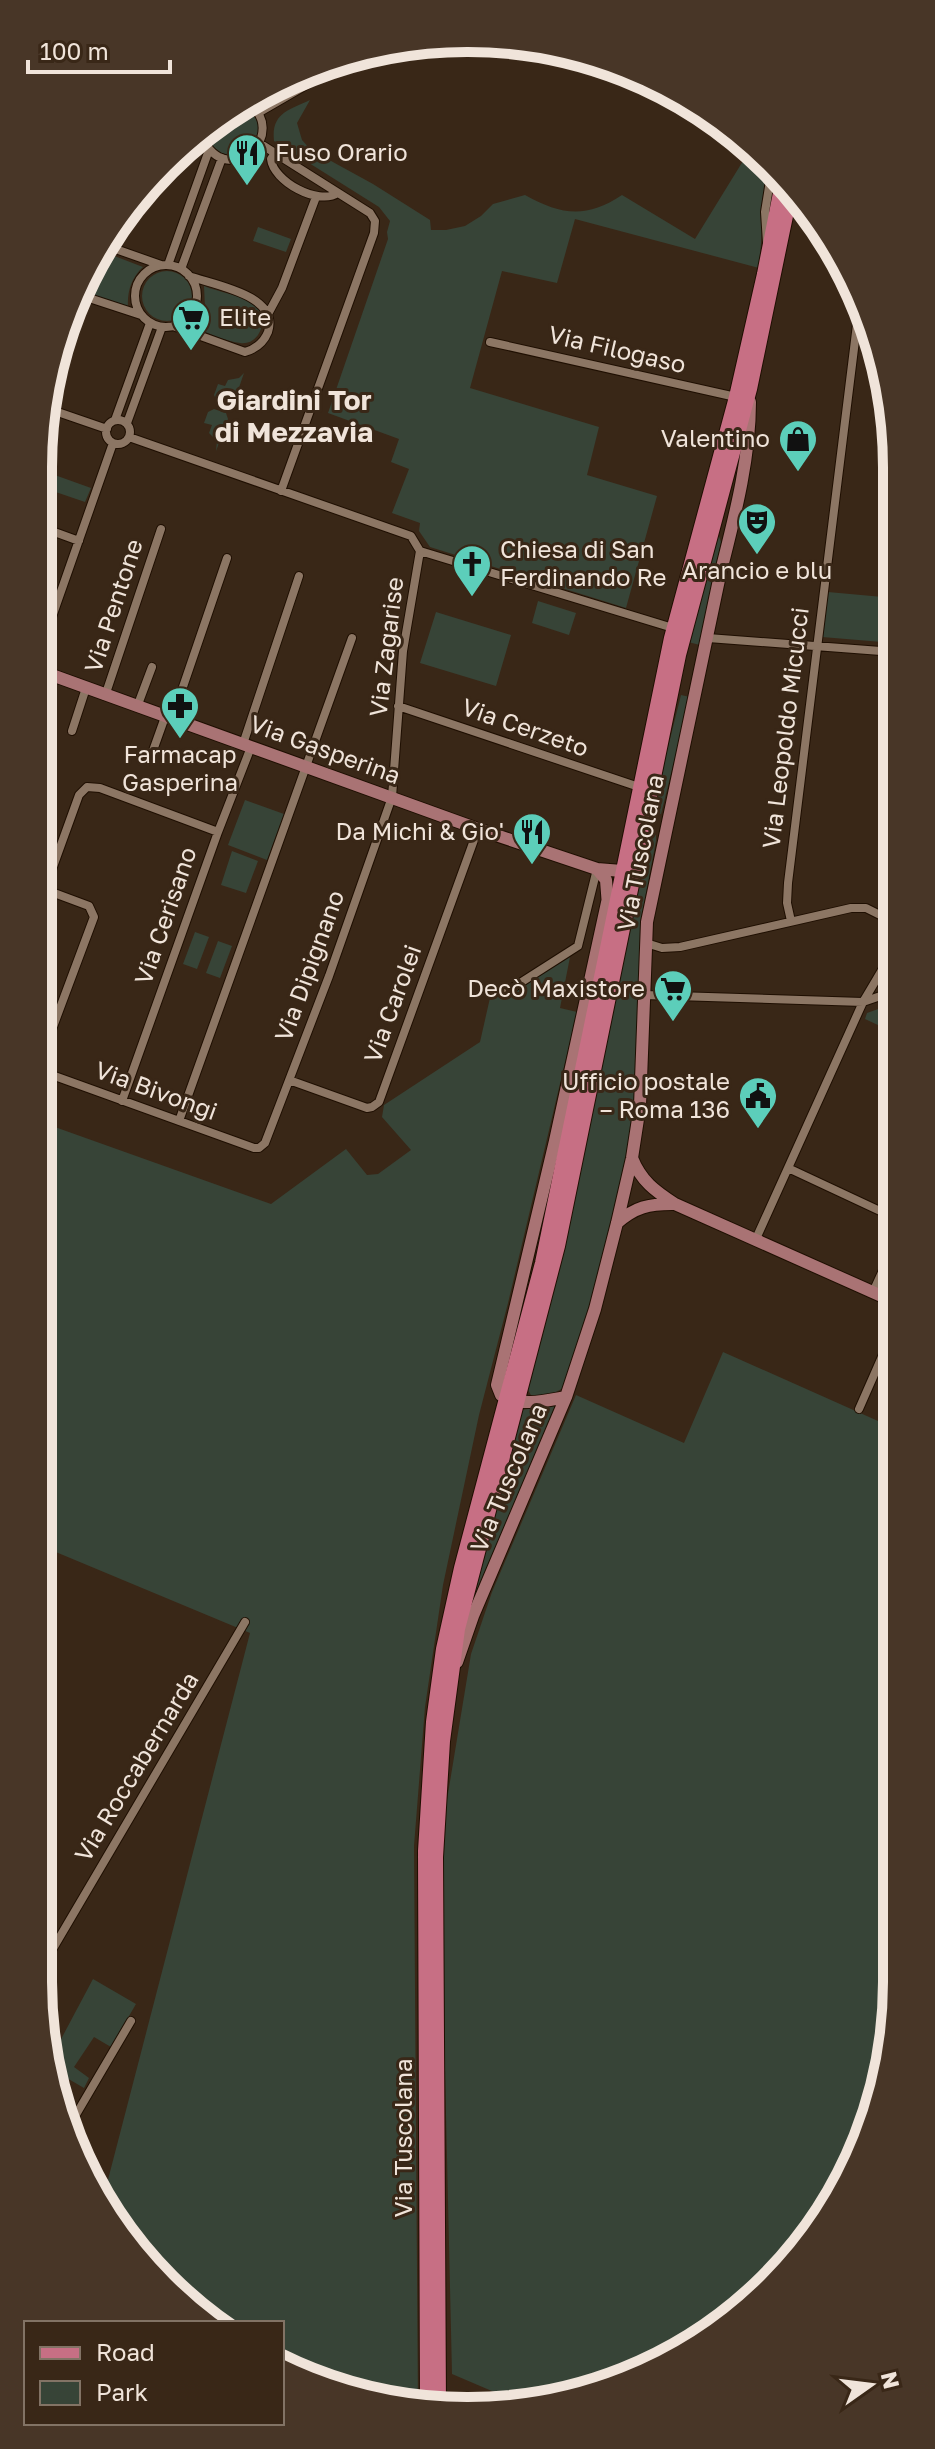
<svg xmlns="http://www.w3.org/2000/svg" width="935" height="2449" font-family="'Golos Text',sans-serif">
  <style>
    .green { fill: #374437 }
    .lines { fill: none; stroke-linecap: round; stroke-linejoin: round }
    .street-casing { stroke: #1f0f02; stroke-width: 10 }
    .secondary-casing { stroke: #1f0f02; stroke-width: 14 }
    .primary-casing { stroke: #1f0f02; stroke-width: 16 }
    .street { stroke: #8c7664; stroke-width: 8 }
    .secondary { stroke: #a97374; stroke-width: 12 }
    .primary { stroke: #c76f84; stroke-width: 14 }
    .labels { text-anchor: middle; stroke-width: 6; stroke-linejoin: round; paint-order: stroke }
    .poi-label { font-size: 24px; fill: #f0e4da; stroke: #392717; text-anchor: end }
    .street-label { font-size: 24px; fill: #f0e4da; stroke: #392717 }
    .quarter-label { font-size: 28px; font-weight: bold; fill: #f0e4da; stroke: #392717 }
    .rim { fill: none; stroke: #f0e4da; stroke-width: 10 }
  </style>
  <rect width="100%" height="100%" fill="#392717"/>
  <path class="green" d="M 310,100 L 297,123 L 302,140 L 311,150 L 373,184 L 430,220 L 431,230 L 446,230 L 465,226 L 481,216 L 493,204 L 525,195 C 561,215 586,219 622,195 L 695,239 L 743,161 L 767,170 L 759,268 L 575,219 L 557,283 L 502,271 L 470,388 L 599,427 L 587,475 L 657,496 L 626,608 L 430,547 L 419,531 L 420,523 L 392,513 L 409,469 L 391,462 L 399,439 L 328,413 L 388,239 L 387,232 L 390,221 L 379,207 L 274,141 C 271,113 289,110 310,100 Z
    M 241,106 C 268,120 260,140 241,155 C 225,157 212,152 207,136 Z
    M 258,227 L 291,239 L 286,252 L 253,241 Z
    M 104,252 L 143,267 C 131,278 127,292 128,308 L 84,293 Z
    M142 296a25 25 0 1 1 50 0a25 25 0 1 1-50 0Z
    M 204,286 C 219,292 239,295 253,303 C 270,314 262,346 240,343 C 224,341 207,332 192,327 L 205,308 Z
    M 244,373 L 234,402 L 229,406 L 217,401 L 214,395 L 218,384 L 225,386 L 228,380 L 239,378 Z
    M 214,409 L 226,413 L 228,419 L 216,451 L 217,441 L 209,433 L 212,425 L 204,423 L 208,412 Z
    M 38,469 L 91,488 L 85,502 L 38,486 Z
    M 717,530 L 721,542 L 700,645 L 688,642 Z
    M 828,592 L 894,598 L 894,643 L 822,637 Z
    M 538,601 L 576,613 L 569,635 L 532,623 Z
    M 436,612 L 511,635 L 496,686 L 420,663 Z
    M 681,695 L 690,697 L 661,814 L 652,811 Z
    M 245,800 L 284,814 L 267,860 L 228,845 Z
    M 648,829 L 656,835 L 656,841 L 641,919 L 633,1123 C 618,1213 592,1301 563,1388 L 551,1395 L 532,1397 L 527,1388 Z
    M 232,851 L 258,861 L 246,893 L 221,885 Z
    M 195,932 L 209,937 L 197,969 L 183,964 Z
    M 218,941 L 232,946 L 220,978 L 206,973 Z
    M 570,957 L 560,1008 L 577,1012 L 508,1303 L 479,1415 L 443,1585 L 425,1707 L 414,1846 L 418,2407 L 411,2407 L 282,2363 L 282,2323 L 216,2323 L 144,2264 L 104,2195 L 250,1633 L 51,1550 L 38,1571 L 38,1121 L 271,1204 L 346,1149 L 367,1175 L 378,1174 L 411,1150 L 382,1117 L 384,1105 L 480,1042 L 492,989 L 510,993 Z
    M 895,1003 L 895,1033 L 865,1019 L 867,1013 Z
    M 723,1352 L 896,1429 L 897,1981 L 882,2093 L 809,2243 L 706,2339 L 552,2403 L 522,2404 L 452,2374 L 440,1854 L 444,1818 L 471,1654 L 492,1592 L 576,1395 L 684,1443 Z
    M 557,1405 L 472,1611 L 468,1613 L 521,1410 Z
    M 93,1979 L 136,2004 L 111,2047 L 94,2037 L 74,2067 L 89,2078 L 84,2088 L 53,2070 L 51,2058 Z"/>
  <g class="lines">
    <defs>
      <path id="street" d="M 258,113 L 341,65
        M 203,139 C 228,191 293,133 246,101
        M 259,143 L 370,213 L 375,221 L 374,233 L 281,491
        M 275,153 L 271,159 C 273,181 318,206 338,193
        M 767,243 L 765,212 L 772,168
        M 107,246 L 161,265
        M 168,265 L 209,150
        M135 296a31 31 0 1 1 62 0a31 31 0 1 1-62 0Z
        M 181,269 L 222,158
        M 83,296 L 141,315
        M 268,314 L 282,288 L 316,197
        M 173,326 L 245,352 C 255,349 264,342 268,332 C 280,295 214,285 189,276
        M 490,342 L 736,397
        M 46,408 L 107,429
        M106 432a12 12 0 1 1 24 0a12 12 0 1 1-24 0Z
        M 115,420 L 150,323
        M 127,423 L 162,327
        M 129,437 L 411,536 L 420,551
        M 38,526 L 79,541
        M 420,551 L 673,628
        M 708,638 L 894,652
        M 38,657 L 113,443
        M 105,696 L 161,529
        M 398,706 L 639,787
        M 137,707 L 152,667
        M 172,719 L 227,558
        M 72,731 L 86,688
        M 243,744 L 299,576
        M 150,759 L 165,717
        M 38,887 L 89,906 L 94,917 L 38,1067
        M 45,889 L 79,795 L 87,787 L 100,788 L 218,832
        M 791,921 L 787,903 L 788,883 L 860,300
        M 646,943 L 662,948 L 680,947 L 851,908 L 866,908 L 894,922
        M 503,994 L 578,946 L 597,869
        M 644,995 L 863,1002 L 895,991
        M 38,1070 L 254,1148 L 259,1148 L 265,1143 L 329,976 L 392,797 L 403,651 L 420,551
        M 289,1080 L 367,1108 L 372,1107 L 379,1102 L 478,829
        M 122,1101 L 218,832 L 251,747
        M 179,1121 L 352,638
        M 788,1168 L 895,1218
        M 755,1241 L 863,1002 L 895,948
        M 873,1292 L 895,1244
        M 859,1409 L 895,1327
        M 38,1584 L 52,1560
        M 38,1974 L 245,1622
        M 67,2130 L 131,2021"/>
      <path id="secondary" d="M 38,670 L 478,829 L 597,869 L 622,871
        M 597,869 L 606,880 L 608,906
        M 632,1158 C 641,1181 655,1191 675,1204 L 895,1302
        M 617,1223 C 635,1207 649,1204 672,1204
        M 566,1397 C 544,1401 522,1407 501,1395 L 497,1385 L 555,1141 L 608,898
        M 457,1662 L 473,1616 L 566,1397 L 595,1309 L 617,1223 L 632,1158 L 640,1106 L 647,922 L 720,575 C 734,519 750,460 750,402"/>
      <path id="primary" d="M 439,2406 L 436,1857 L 443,1741 L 458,1629 L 558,1246 L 679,655 L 750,389 L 792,187
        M 427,2407 L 425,1851 L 433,1722 L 443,1649 L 461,1568 L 542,1263 L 671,638 L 736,397 L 764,274 L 783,178"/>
    </defs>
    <use href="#street" class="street-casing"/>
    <use href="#secondary" class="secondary-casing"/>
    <use href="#primary" class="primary-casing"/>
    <use href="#street" class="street"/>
    <use href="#secondary" class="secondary"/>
    <use href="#primary" class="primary"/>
  </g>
  <defs>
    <symbol id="restaurant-pin" viewBox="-11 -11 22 30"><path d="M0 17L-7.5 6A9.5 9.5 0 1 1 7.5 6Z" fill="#5cceba" stroke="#392717"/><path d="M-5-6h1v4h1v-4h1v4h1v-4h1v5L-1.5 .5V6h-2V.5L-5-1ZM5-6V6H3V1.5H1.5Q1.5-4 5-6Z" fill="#111"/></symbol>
    <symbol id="supermarket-pin" viewBox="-11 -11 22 30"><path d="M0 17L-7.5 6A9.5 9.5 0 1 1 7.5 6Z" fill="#5cceba" stroke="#392717"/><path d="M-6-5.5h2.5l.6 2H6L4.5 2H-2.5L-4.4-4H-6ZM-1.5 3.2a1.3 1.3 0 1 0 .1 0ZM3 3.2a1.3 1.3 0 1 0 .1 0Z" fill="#111"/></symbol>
    <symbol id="shop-pin" viewBox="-11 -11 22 30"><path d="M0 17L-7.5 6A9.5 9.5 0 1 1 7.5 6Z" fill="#5cceba" stroke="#392717"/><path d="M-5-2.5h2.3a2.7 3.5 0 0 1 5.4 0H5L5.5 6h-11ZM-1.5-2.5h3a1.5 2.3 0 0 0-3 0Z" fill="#111"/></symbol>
    <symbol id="theatre-pin" viewBox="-11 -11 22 30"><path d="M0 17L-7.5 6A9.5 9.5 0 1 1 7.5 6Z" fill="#5cceba" stroke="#392717"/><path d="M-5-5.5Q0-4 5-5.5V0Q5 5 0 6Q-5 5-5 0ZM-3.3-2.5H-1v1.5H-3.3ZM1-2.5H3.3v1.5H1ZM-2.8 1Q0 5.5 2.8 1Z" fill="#111"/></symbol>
    <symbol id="church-pin" viewBox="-11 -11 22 30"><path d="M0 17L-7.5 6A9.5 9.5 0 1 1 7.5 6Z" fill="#5cceba" stroke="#392717"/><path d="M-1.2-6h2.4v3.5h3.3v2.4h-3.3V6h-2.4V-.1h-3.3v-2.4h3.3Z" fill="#111"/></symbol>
    <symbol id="pharmacy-pin" viewBox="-11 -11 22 30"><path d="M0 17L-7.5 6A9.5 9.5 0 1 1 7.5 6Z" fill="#5cceba" stroke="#392717"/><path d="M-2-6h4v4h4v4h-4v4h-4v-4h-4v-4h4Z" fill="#111"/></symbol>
    <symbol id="civic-pin" viewBox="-11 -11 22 30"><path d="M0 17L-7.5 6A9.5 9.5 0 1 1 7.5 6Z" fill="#5cceba" stroke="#392717"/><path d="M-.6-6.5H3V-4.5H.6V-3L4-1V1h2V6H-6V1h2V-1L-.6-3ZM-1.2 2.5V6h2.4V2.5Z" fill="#111"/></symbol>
  </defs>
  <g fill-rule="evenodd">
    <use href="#restaurant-pin" x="225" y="131" width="44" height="60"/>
    <use href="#supermarket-pin" x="169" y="296" width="44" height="60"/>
    <use href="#shop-pin" x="776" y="417" width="44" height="60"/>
    <use href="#theatre-pin" x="735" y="500" width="44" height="60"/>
    <use href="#church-pin" x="450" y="542" width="44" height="60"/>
    <use href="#pharmacy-pin" x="158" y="684" width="44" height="60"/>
    <use href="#restaurant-pin" x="510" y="810" width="44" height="60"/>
    <use href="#supermarket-pin" x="651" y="967" width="44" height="60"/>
    <use href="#civic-pin" x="736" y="1074" width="44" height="60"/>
  </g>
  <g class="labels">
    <g class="poi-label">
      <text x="275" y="161" text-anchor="start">Fuso Orario</text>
      <text x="219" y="326" text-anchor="start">Elite</text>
      <text x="770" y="447">Valentino</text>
      <text x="500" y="558" text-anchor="start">Chiesa di San<tspan x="500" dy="28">Ferdinando Re</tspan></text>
      <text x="757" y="579" text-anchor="middle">Arancio e blu</text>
      <text x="180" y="763" text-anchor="middle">Farmacap<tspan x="180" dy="28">Gasperina</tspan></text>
      <text x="504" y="840">Da Michi &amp; Gio'</text>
      <text x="645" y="997">Decò Maxistore</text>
      <text x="730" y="1090">Ufficio postale<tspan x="730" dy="28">– Roma 136</tspan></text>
    </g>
    <g class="street-label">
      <text transform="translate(617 350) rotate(13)" y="8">Via Filogaso</text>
      <text transform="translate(114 606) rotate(-72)" y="8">Via Pentone</text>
      <text transform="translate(387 647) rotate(-83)" y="8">Via Zagarise</text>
      <text transform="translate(525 728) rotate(19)" y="8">Via Cerzeto</text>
      <text transform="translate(786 728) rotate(-83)" y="8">Via Leopoldo Micucci</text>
      <text transform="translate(325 750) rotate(20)" y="8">Via Gasperina</text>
      <text transform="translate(641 853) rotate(-79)" y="8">Via Tuscolana</text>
      <text transform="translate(166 916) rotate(-71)" y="8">Via Cerisano</text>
      <text transform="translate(310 966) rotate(-70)" y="8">Via Dipignano</text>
      <text transform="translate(393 1004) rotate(-70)" y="8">Via Carolei</text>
      <text transform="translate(156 1091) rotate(20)" y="8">Via Bivongi</text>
      <text transform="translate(509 1478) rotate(-67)" y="8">Via Tuscolana</text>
      <text transform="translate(137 1767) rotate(-59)" y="8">Via Roccabernarda</text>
      <text transform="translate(404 2138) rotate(-90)" y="8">Via Tuscolana</text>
    </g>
    <g class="quarter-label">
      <text x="294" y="410">Giardini Tor<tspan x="294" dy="32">di Mezzavia</tspan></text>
    </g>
  </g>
  <path d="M0 0H935V2449H0ZM467 52H468A415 415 0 0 1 883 467V1982A415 415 0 0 1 468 2397H467A415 415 0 0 1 52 1982V467A415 415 0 0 1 467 52Z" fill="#483627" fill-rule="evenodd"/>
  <path class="rim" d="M467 52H468A415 415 0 0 1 883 467V1982A415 415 0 0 1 468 2397H467A415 415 0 0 1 52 1982V467A415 415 0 0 1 467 52Z"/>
  <rect x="24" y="2321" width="260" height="104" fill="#392717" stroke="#827365" stroke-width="2"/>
  <rect x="40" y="2347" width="40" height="12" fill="#c76f84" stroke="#827365" stroke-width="2"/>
  <text x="96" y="2361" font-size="24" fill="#f0e4da">Road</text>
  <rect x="40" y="2381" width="40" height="24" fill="#374437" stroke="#827365" stroke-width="2"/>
  <text x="96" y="2401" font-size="24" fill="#f0e4da">Park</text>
  <g transform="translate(871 2385) rotate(76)" stroke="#392717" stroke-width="6" paint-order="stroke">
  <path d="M0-6L14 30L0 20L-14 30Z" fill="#f0e4da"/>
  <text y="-12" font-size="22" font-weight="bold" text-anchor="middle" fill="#f0e4da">N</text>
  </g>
  <path d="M28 60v12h142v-12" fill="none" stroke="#f0e4da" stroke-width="4"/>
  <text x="40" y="60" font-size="24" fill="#f0e4da" stroke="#392717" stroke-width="6" paint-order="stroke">100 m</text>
</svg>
